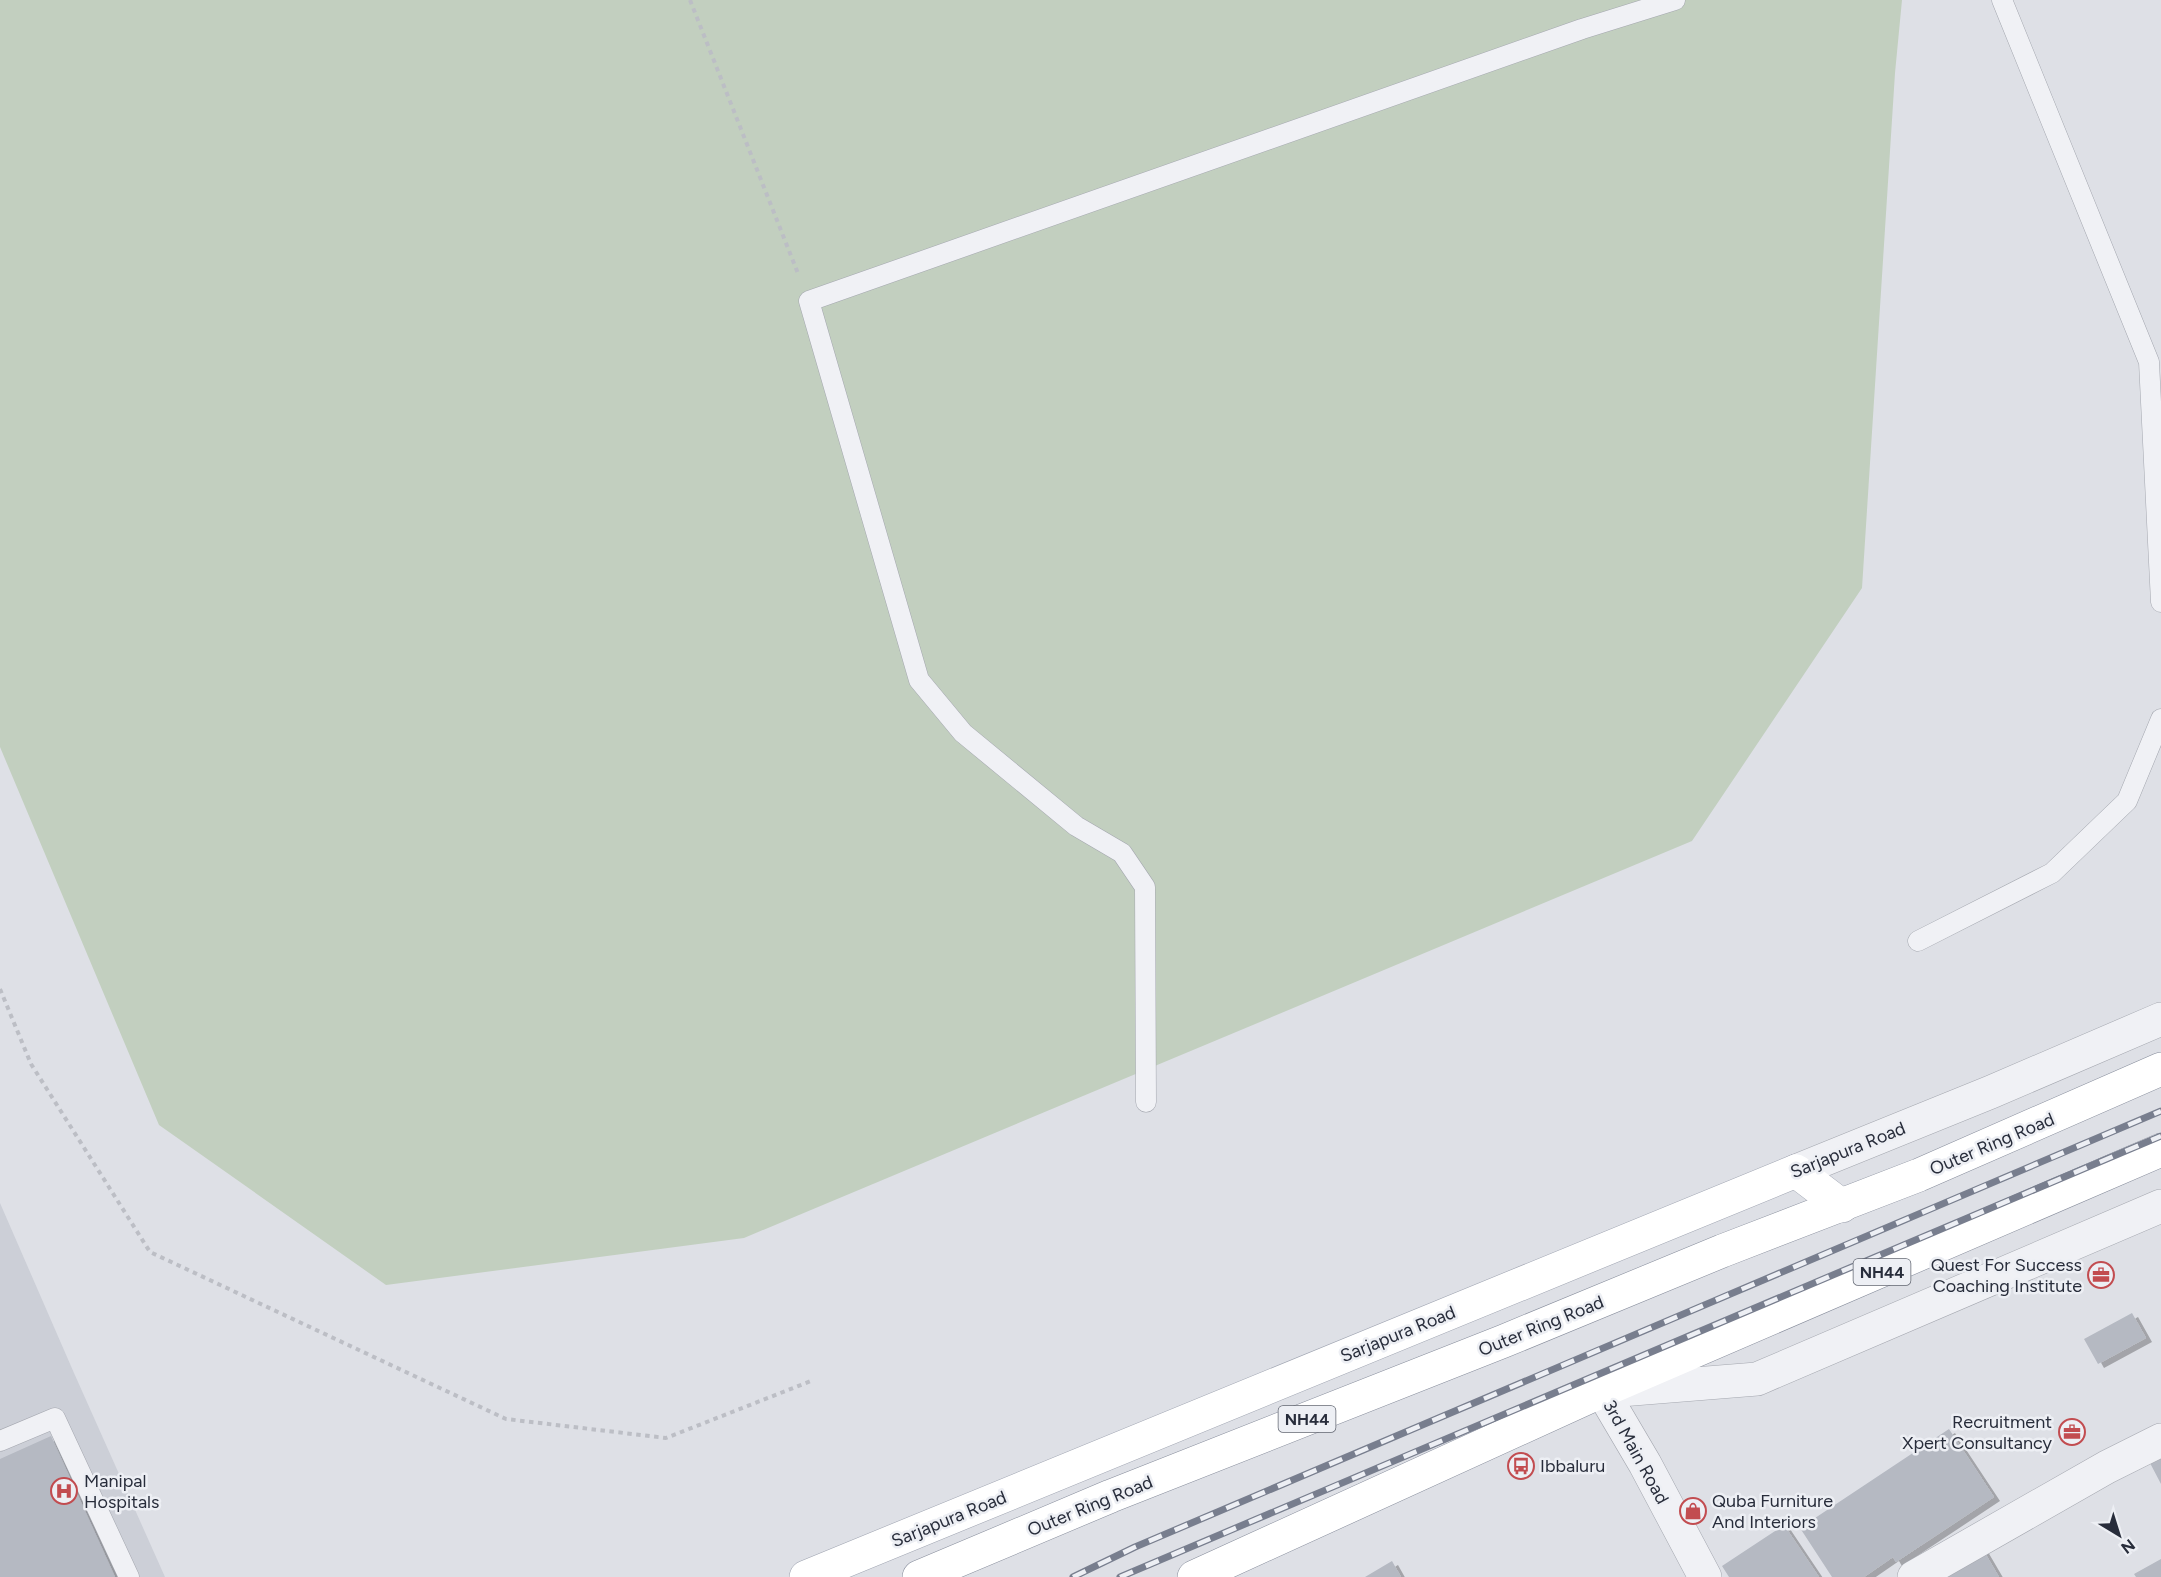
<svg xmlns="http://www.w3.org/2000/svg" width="2161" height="1577" font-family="Figtree,sans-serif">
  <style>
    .built { fill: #cccfd7 }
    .green { fill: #c2cfbf }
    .building { fill: #b5b9c2; filter: url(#shadow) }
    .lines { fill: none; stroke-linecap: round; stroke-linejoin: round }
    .service-casing { stroke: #a4a7af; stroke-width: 21 }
    .minor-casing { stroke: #a4a7af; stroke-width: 34 }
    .tertiary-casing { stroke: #a4a7af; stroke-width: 34 }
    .primary-casing { stroke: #9ea3b0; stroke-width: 34 }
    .trunk-casing { stroke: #868c9b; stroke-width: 34 }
    .path { stroke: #bcbec5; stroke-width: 4; stroke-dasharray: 4.5 4.5; stroke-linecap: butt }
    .service { stroke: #f0f1f5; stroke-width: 20 }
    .minor { stroke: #f0f1f5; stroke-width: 33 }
    .tertiary { stroke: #f0f1f5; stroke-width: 33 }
    .primary { stroke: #fff; stroke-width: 33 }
    .trunk { stroke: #fff; stroke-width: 33 }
    .rail-casing { stroke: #787e8e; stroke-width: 7 }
    .rail { stroke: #edeff4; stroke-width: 4.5; stroke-dasharray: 14; stroke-linecap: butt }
    .labels { text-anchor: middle; stroke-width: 5; stroke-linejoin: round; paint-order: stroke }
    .shield { fill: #edeff4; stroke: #636772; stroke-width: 1.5 }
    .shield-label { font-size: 16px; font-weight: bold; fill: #282d3b }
    .street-label { font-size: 18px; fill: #282d3b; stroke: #edeff4 }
    .poi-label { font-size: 18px; fill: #282d3b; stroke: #edeff4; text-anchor: start }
  </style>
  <defs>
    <filter id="shadow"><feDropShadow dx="6" dy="4" stdDeviation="0" flood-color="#0004"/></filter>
  </defs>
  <rect width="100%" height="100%" fill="#dee0e6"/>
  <path class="built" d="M 0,1203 L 74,1373 L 165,1577 L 0,1577 Z"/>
  <path class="green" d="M 0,0 L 1902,0 L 1895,73 L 1862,588 L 1692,841 L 744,1238 L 386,1285 L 159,1125 L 0,747 Z"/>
  <path class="building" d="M 2132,1313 L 2146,1338 L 2098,1364 L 2084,1339 Z
    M 1949,1429 L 1994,1497 L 1896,1562 L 1893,1557 L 1864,1577 L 1832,1577 L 1800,1528 Z
    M 51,1436 L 115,1577 L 0,1577 L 0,1459 Z
    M 2161,1457 L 2161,1484 L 2150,1463 Z
    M 1784,1525 L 1819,1577 L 1729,1577 L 1722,1566 Z
    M 1982,1548 L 1999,1577 L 1934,1577 Z
    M 2161,1559 L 2161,1577 L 2136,1577 L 2134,1574 Z
    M 1392,1561 L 1401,1577 L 1365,1577 Z"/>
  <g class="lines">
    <defs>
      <path id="service" d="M 2002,0 L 2149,362 L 2161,602
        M 1918,941 L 2052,873 L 2127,801 L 2161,719
        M 1146,1102 L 1145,887 L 1122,853 L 1076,826 L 963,733 L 919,680 L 809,301 L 1582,29 L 1675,0
        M 0,1441 L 55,1418 L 129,1577"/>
      <path id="minor" d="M 1602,1391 L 1645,1464 L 1705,1577
        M 1914,1577 L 2107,1467 L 2161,1440"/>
      <path id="tertiary" d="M 1796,1171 L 1991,1092 L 2161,1019
        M 1608,1391 L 1757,1379 L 2161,1206"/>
      <path id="primary" d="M 806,1577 L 1796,1171 L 1842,1206"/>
      <path id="trunk" d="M 919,1577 L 1111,1496 L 1504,1341 L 1722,1251 L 1919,1175 L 2161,1069
        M 1194,1577 L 1602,1391 L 2161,1150"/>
    </defs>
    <use href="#service" class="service-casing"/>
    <use href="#minor" class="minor-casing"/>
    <use href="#tertiary" class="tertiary-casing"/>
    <use href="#primary" class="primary-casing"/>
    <use href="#trunk" class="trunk-casing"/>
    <path class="path" d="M 690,0 L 799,276
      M 0,989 L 31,1064 L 150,1252 L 506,1419 L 666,1438 L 811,1381"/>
    <use href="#service" class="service"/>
    <use href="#minor" class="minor"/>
    <use href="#tertiary" class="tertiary"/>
    <use href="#primary" class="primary"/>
    <use href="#trunk" class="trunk"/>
    <defs>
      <path id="rail" d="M 1073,1577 L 1135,1547 L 2161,1111
        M 1120,1577 L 2161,1136"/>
    </defs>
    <use href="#rail" class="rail-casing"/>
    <use href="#rail" class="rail"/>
  </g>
  <defs>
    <symbol id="office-ring" viewBox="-11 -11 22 22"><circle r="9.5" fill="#edeff4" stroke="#c24c50" stroke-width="1.5"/><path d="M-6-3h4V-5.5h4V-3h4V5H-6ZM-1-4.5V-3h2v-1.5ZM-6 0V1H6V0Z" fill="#c24c50"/></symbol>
    <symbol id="bus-ring" viewBox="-11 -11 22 22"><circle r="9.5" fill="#edeff4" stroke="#c24c50" stroke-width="1.5"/><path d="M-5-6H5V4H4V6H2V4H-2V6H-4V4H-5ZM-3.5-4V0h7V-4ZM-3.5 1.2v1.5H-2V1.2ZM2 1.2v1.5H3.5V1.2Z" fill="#c24c50"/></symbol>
    <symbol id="hospital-ring" viewBox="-11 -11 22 22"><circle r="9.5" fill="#edeff4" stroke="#c24c50" stroke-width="1.5"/><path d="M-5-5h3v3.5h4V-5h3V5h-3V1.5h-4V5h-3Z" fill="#c24c50"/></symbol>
    <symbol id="shop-ring" viewBox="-11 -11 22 22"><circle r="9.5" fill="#edeff4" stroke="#c24c50" stroke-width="1.5"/><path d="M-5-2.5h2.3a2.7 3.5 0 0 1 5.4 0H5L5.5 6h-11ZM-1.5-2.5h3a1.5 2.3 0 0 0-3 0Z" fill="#c24c50"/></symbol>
  </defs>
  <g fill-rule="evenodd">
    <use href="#office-ring" x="2086" y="1260" width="30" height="30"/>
    <use href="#office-ring" x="2057" y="1417" width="30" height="30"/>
    <use href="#bus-ring" x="1506" y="1451" width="30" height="30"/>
    <use href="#hospital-ring" x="49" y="1476" width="30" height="30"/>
    <use href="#shop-ring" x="1678" y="1496" width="30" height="30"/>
  </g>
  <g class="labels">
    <g class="shield">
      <rect x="1853.5" y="1259" width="57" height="26" rx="4.5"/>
      <rect x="1278.5" y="1406" width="57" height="26" rx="4.5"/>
    </g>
    <g class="shield-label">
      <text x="1882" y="1278">NH44</text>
      <text x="1307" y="1425">NH44</text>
    </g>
    <g class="street-label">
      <text transform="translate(1992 1144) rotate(-23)" y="6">Outer Ring Road</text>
      <text transform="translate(1848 1150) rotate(-22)" y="6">Sarjapura Road</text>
      <text transform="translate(1541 1326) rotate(-22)" y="6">Outer Ring Road</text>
      <text transform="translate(1398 1334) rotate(-22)" y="6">Sarjapura Road</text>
      <text transform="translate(1636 1452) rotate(61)" y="6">3rd Main Road</text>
      <text transform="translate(1090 1506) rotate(-22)" y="6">Outer Ring Road</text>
      <text transform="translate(949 1519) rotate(-22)" y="6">Sarjapura Road</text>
    </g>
    <g class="poi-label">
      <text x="2082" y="1271" text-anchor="end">Quest For Success<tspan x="2082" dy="21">Coaching Institute</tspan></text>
      <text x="2052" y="1428" text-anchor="end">Recruitment<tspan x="2052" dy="21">Xpert Consultancy</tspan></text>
      <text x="1540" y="1472">Ibbaluru</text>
      <text x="84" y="1487">Manipal<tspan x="84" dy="21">Hospitals</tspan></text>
      <text x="1712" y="1507">Quba Furniture<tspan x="1712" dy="21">And Interiors</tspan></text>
    </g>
  </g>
  <g transform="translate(2119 1535) rotate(142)" stroke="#edeff4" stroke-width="4.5" paint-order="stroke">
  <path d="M0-4.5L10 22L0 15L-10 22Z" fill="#282d3b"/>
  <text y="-9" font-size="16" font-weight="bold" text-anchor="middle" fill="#282d3b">N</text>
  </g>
</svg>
